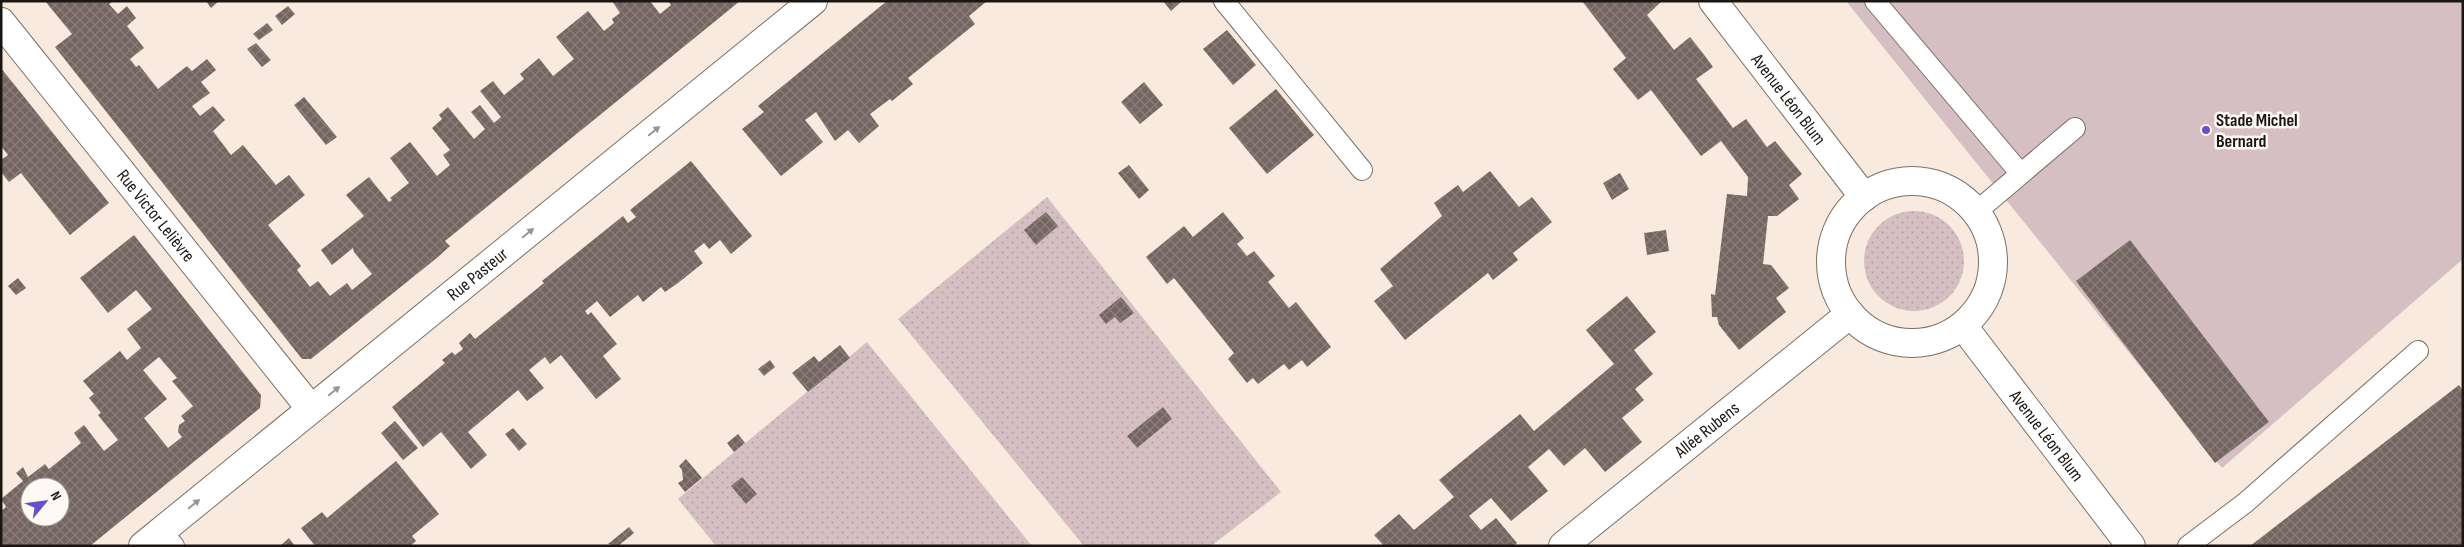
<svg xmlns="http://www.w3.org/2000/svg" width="2464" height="547" font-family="'Sofia Sans Condensed',sans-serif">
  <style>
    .grass { fill: url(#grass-dots) }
    .park { fill: #d5bfc2 }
    .building { fill: url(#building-cross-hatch); fill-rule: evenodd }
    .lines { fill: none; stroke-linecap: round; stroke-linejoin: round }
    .service-casing { stroke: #7c7065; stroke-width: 22 }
    .minor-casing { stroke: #7c7065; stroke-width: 30 }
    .service { stroke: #fff; stroke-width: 20 }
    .minor { stroke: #fff; stroke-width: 28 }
    .oneway { fill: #989694 }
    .poi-dot { fill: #6751ca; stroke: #fff9f4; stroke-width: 2 }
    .labels { text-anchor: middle; stroke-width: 5; stroke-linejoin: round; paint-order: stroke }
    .street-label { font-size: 18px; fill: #1b1612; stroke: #fff9f4 }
    .poi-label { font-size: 18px; font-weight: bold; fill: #1b1612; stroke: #fff9f4; text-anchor: start }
  </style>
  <defs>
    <pattern id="grass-dots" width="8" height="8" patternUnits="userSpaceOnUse" patternTransform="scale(1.25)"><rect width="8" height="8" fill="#d5bfc2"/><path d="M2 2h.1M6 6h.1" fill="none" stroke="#b6a3a6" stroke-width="1.8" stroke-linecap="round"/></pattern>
    <pattern id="building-cross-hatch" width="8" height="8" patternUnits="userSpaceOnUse" patternTransform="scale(1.25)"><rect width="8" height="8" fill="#756560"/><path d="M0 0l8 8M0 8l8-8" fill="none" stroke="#8a7e7a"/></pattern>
  </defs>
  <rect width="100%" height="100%" fill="#f8eade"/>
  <path class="grass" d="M 1047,197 L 1281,492 L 1211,546 L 1084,546 L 898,319 Z
    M1864 261a50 50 0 1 1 100 0a50 50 0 1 1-100 0Z
    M 867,342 L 1032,546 L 716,546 L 678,499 Z"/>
  <path class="park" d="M 1846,1 L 2463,1 L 2463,259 L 2222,468 Z"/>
  <path class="building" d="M 45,1 L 113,1 L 109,4 L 118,14 L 127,6 L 136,18 L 127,26 L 144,48 L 130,59 L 136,67 L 139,65 L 158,89 L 187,66 L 192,71 L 207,59 L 216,70 L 201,82 L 210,93 L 192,106 L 200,116 L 213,106 L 225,120 L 213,131 L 231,155 L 243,145 L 276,185 L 289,175 L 305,195 L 268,225 L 301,266 L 297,270 L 310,287 L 318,281 L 330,296 L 347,283 L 352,290 L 372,274 L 354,252 L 353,248 L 332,265 L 321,250 L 364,216 L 346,195 L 369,177 L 389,202 L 392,200 L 390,198 L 409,183 L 390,158 L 410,142 L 437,176 L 450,165 L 443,155 L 450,150 L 432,128 L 442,119 L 439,115 L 448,107 L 474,139 L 485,129 L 471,112 L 480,105 L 494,123 L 501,117 L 480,91 L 493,81 L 504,95 L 524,79 L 520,74 L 539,58 L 553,76 L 574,59 L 556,37 L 588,11 L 604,31 L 614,23 L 612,19 L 620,13 L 612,1 L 650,1 L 660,14 L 671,5 L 668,1 L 740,1 L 445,241 L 450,246 L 438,257 L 311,359 L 302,359 L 55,47 L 72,34 Z
    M 206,1 L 219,1 L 211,8 Z
    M 887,1 L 987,1 L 969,16 L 975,24 L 908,78 L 913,84 L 892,101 L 890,99 L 870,114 L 879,126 L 859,143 L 848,130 L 835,141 L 816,112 L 805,120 L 823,142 L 781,176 L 742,129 L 764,112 L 758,106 Z
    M 1163,1 L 1182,1 L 1171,11 Z
    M 1582,1 L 1662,1 L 1647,15 L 1674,50 L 1690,37 L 1702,52 L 1713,67 L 1696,79 L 1733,128 L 1746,119 L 1767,147 L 1775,141 L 1802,174 L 1789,185 L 1799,199 L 1777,216 L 1768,216 L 1763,264 L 1771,265 L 1789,288 L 1776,298 L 1786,312 L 1739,350 L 1719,325 L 1717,317 L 1712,317 L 1711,294 L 1715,295 L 1727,194 L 1747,196 L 1748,177 L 1721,141 L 1701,156 L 1651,90 L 1638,100 L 1613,69 L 1626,58 Z
    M 288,6 L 295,14 L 282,25 L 275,16 Z
    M 267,23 L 273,30 L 259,40 L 253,34 Z
    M 1227,30 L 1256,65 L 1233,85 L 1203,49 Z
    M 256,43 L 271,60 L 262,67 L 247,49 Z
    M 1,68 L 109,203 L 70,235 L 21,173 L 9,182 L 1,172 L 1,160 L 8,155 L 1,146 Z
    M 1144,82 L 1163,105 L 1140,124 L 1121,102 Z
    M 1276,89 L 1314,135 L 1267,174 L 1229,128 Z
    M 304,97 L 337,137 L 326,145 L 294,105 Z
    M 691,161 L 752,236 L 731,254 L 720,240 L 709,249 L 704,243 L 694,251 L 703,263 L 678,283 L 665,292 L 661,287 L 643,302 L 638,295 L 610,317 L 597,301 L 585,311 L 588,315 L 591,312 L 617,344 L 603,356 L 621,379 L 596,399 L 561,355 L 550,364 L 545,357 L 529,370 L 544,388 L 527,401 L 518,390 L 468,432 L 487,455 L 471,469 L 441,432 L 423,447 L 392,407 L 445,363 L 442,360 L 452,352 L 455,355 L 463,349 L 459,343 L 470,333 L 475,339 L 544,283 L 542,281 L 623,216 L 628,223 L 636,217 L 630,210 Z
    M 1129,165 L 1149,190 L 1139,199 L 1118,173 Z
    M 1490,171 L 1519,207 L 1532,197 L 1552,222 L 1513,253 L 1518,260 L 1493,280 L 1488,273 L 1405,340 L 1374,301 L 1393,286 L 1380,269 L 1442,216 L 1434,203 L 1458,185 L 1463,192 Z
    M 1620,173 L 1629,189 L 1612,200 L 1603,183 Z
    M 1046,212 L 1058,226 L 1036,245 L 1024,230 Z
    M 1223,212 L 1244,238 L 1237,244 L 1247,256 L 1254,251 L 1275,276 L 1268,282 L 1289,308 L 1296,302 L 1331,347 L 1307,367 L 1302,360 L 1289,370 L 1284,364 L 1258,384 L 1253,378 L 1247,383 L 1228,359 L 1234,353 L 1174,278 L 1167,284 L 1146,257 L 1184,226 L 1193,237 Z
    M 1666,230 L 1669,251 L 1647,255 L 1644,233 Z
    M 134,235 L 261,395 L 260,408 L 90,546 L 1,546 L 1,511 L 6,507 L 1,499 L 23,481 L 16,473 L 23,467 L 28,477 L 45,464 L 49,469 L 81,443 L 74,433 L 84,425 L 104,451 L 118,440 L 98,415 L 101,413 L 89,398 L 94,394 L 83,381 L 120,351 L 127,360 L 141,348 L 127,329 L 152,309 L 136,290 L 108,313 L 80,278 ZM 159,357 L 177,378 L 172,381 L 193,406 L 181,416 L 185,421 L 179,425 L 178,432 L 182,437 L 168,448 L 144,418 L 167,399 L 143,370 ZM 30,487 L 60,487 L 60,517 L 30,517 Z
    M 2130,240 L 2269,422 L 2215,463 L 2076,281 Z
    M 18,278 L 26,288 L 16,295 L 8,286 Z
    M 1627,296 L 1656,332 L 1634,350 L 1653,374 L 1635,389 L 1644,400 L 1622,418 L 1642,442 L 1605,472 L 1585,448 L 1564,466 L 1549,449 L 1528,467 L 1548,491 L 1511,521 L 1491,498 L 1469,516 L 1481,530 L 1496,518 L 1517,543 L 1514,546 L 1384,546 L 1374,535 L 1399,514 L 1414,530 L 1454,497 L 1439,480 L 1520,414 L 1534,431 L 1614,364 L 1586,330 Z
    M 1121,297 L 1134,313 L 1120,323 L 1115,317 L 1106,324 L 1099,315 Z
    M 840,345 L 850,358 L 808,392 L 792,373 L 814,356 L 819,362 Z
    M 770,360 L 775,367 L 764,376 L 758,369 Z
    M 2459,385 L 2463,391 L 2463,546 L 2250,546 Z
    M 1163,407 L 1172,419 L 1137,448 L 1127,436 Z
    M 395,421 L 418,448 L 403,460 L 381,433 Z
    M 513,428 L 527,444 L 519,451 L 505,434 Z
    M 738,434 L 745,443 L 734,452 L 727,443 Z
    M 686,459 L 702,478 L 685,492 L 678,483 L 683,480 L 682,470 L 679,466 Z
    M 396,461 L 439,514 L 412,536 L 416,541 L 410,546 L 315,546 L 301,528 L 322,512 L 327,518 Z
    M 742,477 L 757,494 L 746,504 L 731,486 Z
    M 629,527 L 634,533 L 618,546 L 608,544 Z
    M 289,538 L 295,546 L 280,546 Z"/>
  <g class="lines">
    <defs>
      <path id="service" d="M 1224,1 L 1362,170
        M 1875,1 L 2021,174
        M 1976,212 L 2075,128
        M 161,531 L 174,546
        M 2188,546 L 2245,503 L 2418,351"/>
      <g id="minor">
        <path id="s1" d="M 1713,1 L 1864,197"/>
        <path id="s2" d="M 1,22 L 311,409"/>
        <circle cx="1912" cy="262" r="81"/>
        <path id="s3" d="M 1963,326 L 2131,546"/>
        <path id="s4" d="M 143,546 L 813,1"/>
        <path id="s5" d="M 1563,546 L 1850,314"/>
      </g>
    </defs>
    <use href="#service" class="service-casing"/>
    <use href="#minor" class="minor-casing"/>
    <use href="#service" class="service"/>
    <use href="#minor" class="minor"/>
  </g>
  <defs><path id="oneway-solid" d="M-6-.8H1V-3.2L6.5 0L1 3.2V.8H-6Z" transform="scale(1.25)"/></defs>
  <g class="oneway">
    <use href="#oneway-solid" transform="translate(654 131) rotate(-39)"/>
    <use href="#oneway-solid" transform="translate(528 233) rotate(-39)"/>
    <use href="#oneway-solid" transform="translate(334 391) rotate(-39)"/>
    <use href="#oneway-solid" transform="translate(194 504) rotate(-39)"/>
  </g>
  <circle class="poi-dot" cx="2206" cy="130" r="5"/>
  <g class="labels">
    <g class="street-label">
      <text dy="6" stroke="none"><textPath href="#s1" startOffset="124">Avenue Léon Blum</textPath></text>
      <text dy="6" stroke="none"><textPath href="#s2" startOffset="248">Rue Victor Lelièvre</textPath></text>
      <text dy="6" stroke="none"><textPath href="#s4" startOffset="431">Rue Pasteur</textPath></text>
      <text dy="6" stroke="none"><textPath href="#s5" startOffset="185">Allée Rubens</textPath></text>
      <text dy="6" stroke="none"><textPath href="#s3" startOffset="138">Avenue Léon Blum</textPath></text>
    </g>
    <g class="poi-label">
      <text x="2216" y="126">Stade Michel<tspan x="2216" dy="21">Bernard</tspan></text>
    </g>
  </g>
  <rect width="2464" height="547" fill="none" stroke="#1b1612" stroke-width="5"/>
  <g transform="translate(45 502) rotate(61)"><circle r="24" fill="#fff9f4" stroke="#a49e9a"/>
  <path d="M0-4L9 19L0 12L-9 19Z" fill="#6751ca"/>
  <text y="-8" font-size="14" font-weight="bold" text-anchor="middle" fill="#1b1612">N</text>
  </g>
</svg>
